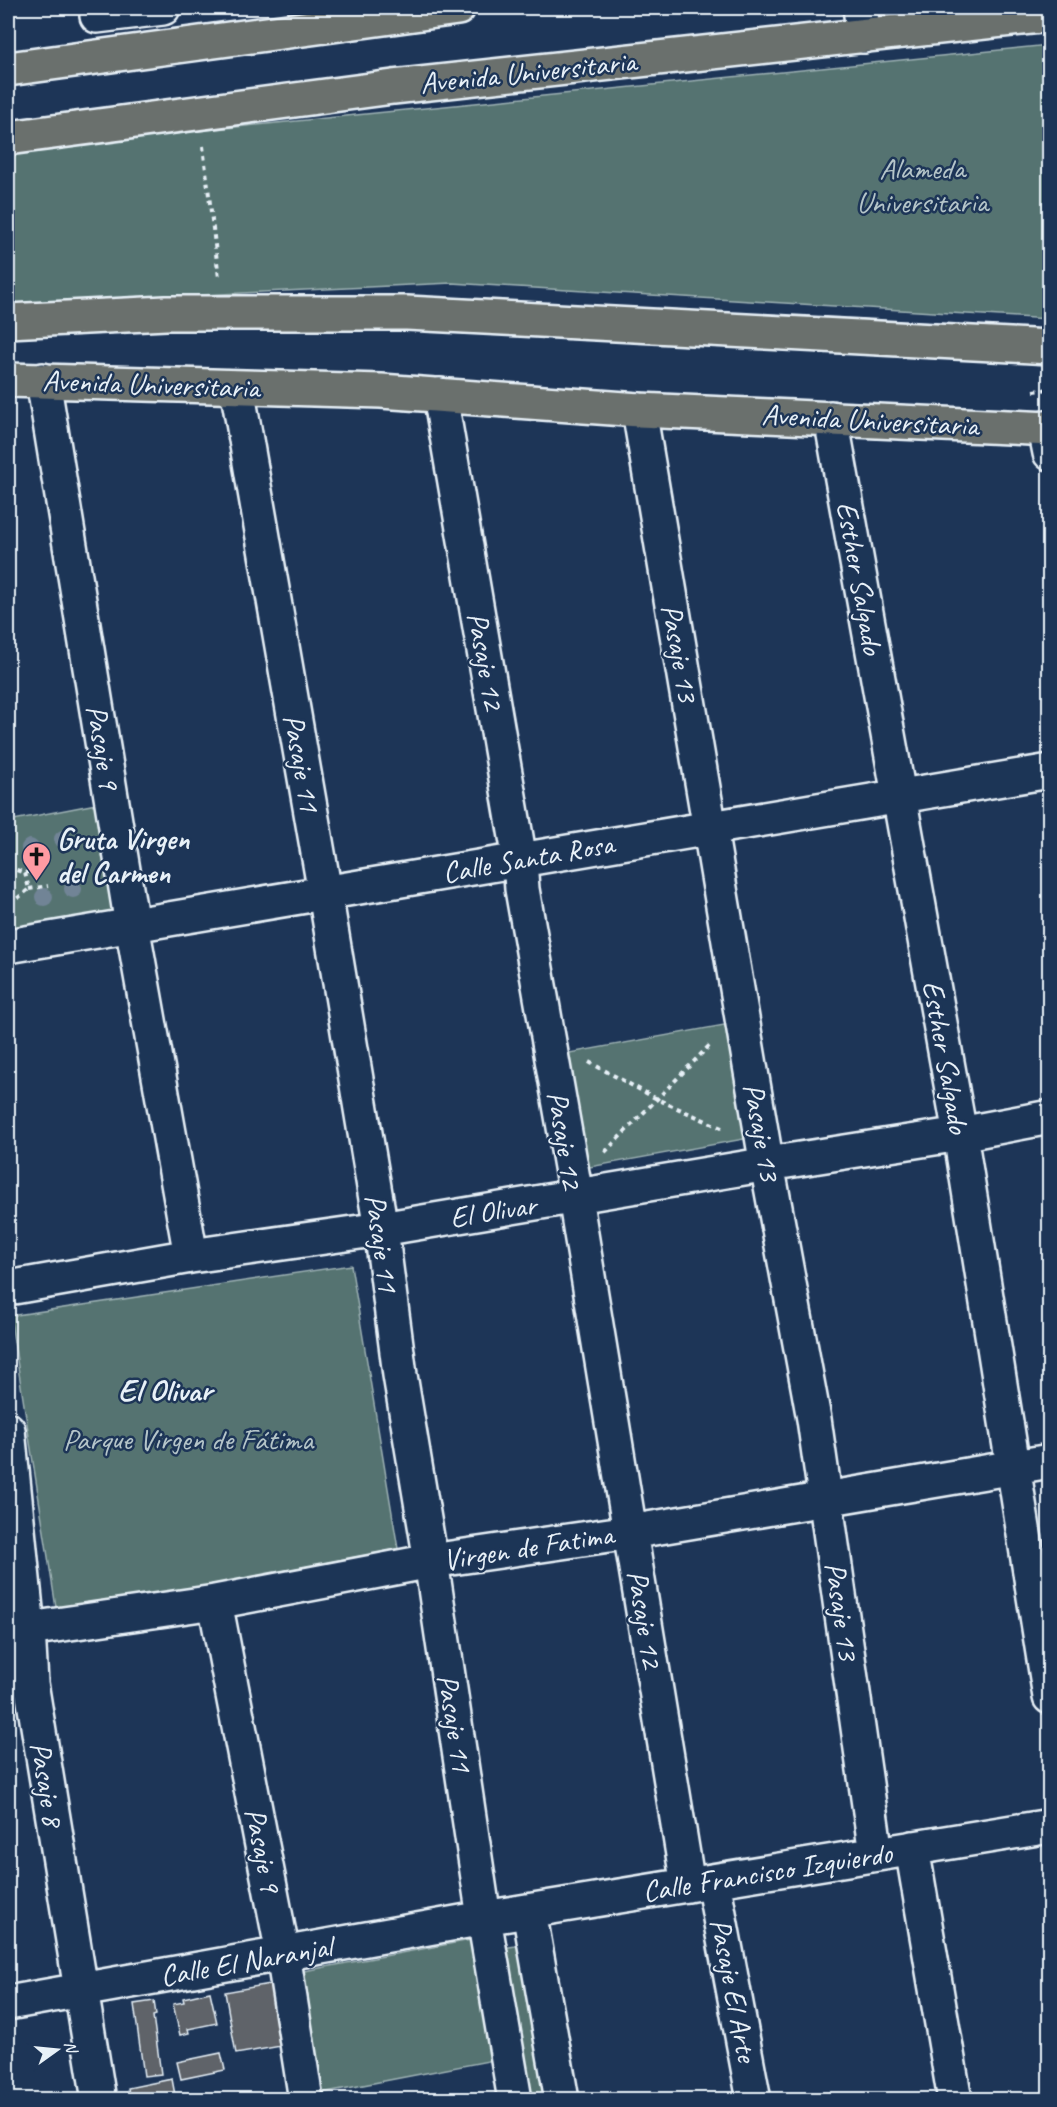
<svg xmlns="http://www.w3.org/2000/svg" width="1057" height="2107" font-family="Caveat,sans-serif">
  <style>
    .green { fill: #557371; stroke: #9eb2b4; stroke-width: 1.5 }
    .building { fill: #5e6369; stroke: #e8f1f8; stroke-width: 1.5 }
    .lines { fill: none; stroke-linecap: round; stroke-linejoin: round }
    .minor-casing { stroke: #e8f1f8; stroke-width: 38 }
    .major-casing { stroke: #e8f1f8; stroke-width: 38 }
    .path { stroke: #e8f1f8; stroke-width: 4; stroke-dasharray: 4.5 4.5; stroke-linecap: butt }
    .minor { stroke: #1d3557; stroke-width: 33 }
    .major { stroke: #6b706d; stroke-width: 33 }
    .tree { fill: #718496 }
    .labels { text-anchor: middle; stroke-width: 5; stroke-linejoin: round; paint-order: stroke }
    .street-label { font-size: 30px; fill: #e8f1f8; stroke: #1d3557 }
    .park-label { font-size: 30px; fill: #b5c5c9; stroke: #1d3557 }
    .poi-label { font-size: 30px; font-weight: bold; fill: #e8f1f8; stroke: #1d3557; text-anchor: start }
    .neighbourhood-label { font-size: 32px; font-weight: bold; fill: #e8f1f8; stroke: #1d3557 }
  </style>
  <rect width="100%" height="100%" fill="#1d3557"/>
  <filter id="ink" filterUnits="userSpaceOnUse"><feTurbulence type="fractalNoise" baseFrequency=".0167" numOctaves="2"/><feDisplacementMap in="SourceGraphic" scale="12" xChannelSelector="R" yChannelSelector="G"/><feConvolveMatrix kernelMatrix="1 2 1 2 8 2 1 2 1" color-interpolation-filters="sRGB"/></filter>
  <g filter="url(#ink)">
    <path class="green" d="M 1049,45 L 1049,319 L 452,283 L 8,304 L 8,150 Z
      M 112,801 L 132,925 L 8,946 L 8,821 Z
      M 735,1023 L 755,1137 L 579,1169 L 558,1055 Z
      M 351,1265 L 398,1549 L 57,1614 L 10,1316 Z
      M 476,1939 L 499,2059 L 316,2094 L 293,1973 Z
      M 535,1943 L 562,2099 L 515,2099 L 490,1950 Z"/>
    <path class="building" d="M 270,1984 L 281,2046 L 236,2054 L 225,1992 Z
      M 210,1992 L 217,2023 L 188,2029 L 189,2033 L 180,2035 L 173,2004 L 184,2002 L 183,1998 Z
      M 154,2001 L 156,2015 L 153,2016 L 161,2074 L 144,2076 L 134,2004 Z
      M 221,2053 L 225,2070 L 181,2079 L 177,2062 Z
      M 172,2079 L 175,2095 L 151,2100 L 130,2100 L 128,2088 Z"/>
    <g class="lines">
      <defs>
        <path id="minor" d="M 860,8 L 864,36
          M 97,16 L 163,8
          M 43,380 L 132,925 L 191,1256
          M 237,388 L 325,893 L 381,1229 L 400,1375 L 431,1561 L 484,1918 L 515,2100
          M 440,395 L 520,860 L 522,889 L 574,1184 L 575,1197 L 688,1885
          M 639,410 L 764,1148 L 814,1419 L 876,1854
          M 831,418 L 960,1134 L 1050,1697
          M 1045,428 L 1050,453
          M 8,946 L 1050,771
          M 8,1288 L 191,1256 L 381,1229 L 768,1164 L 960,1134 L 1050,1117
          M 8,1430 L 28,1629 L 31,1683 L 99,2100
          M 215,1602 L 283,1954 L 306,2100
          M 8,1632 L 215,1602 L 431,1561 L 630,1532 L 1050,1461
          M 912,1848 L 955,2100
          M 713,1881 L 754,2100
          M 529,1911 L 562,2100
          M 8,2003 L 484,1918 L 1050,1826"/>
        <path id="major" d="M 8,69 L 458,8
          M 8,138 L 393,87 L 1050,15
          M 8,321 L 166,313 L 407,313 L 1050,347
          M 8,380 L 381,391 L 639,410 L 1050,429"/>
      </defs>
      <use href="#minor" class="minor-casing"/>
      <use href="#major" class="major-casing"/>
      <path class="path" d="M 203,146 L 219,278
        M 1034,391 L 1050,389
        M 8,867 L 25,873 L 29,889 L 8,906
        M 25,873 L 42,868
        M 29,889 L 48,886
        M 589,1062 L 657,1099 L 724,1129
        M 605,1152 L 711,1044"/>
      <use href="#minor" class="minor"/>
      <use href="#major" class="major"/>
    </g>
    <g class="tree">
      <circle cx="63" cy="839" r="9"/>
      <circle cx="30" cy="848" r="9"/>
      <circle cx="73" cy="889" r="9"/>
      <circle cx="44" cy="897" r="9"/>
    </g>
  </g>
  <defs>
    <symbol id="church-pin" viewBox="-11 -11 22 30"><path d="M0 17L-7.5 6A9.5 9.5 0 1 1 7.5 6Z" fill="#ff9aa2" stroke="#1d3557"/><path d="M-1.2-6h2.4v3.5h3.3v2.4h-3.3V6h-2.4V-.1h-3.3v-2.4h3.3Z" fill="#111"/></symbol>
  </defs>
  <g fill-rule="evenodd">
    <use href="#church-pin" x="20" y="840" width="33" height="45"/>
  </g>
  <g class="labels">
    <g class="street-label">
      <text transform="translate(528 72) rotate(-6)" y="10">Avenida Universitaria</text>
      <text transform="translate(151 384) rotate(2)" y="10">Avenida Universitaria</text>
      <text transform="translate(870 420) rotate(3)" y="10">Avenida Universitaria</text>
      <text transform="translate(860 578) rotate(80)" y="10">Esther Salgado</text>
      <text transform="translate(680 653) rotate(80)" y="10">Pasaje 13</text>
      <text transform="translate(486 661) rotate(80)" y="10">Pasaje 12</text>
      <text transform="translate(103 747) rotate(81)" y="10">Pasaje 9</text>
      <text transform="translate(302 763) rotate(80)" y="10">Pasaje 11</text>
      <text transform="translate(528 858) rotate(-10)" y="10">Calle Santa Rosa</text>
      <text transform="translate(946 1057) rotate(80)" y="10">Esther Salgado</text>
      <text transform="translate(762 1132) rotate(80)" y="10">Pasaje 13</text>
      <text transform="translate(565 1140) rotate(81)" y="10">Pasaje 12</text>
      <text transform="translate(493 1211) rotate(-9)" y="10">El Olivar</text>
      <text transform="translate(382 1243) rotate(82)" y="10">Pasaje 11</text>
      <text transform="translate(528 1547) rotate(-9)" y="10">Virgen de Fatima</text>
      <text transform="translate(842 1611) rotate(82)" y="10">Pasaje 13</text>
      <text transform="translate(645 1619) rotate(81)" y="10">Pasaje 12</text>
      <text transform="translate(455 1723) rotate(81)" y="10">Pasaje 11</text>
      <text transform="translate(47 1784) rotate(81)" y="10">Pasaje 8</text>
      <text transform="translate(263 1850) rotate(79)" y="10">Pasaje 9</text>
      <text transform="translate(767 1872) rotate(-9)" y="10">Calle Francisco Izquierdo</text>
      <text transform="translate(246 1961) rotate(-10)" y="10">Calle El Naranjal</text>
      <text transform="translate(734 1990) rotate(79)" y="10">Pasaje El Arte</text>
    </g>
    <g class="park-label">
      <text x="922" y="178">Alameda<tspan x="922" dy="34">Universitaria</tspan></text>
      <text x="188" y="1449">Parque Virgen de Fátima</text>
    </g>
    <g class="poi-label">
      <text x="57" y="849">Gruta Virgen<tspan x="57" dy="34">del Carmen</tspan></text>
    </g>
    <g class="neighbourhood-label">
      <text x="165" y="1401">El Olivar</text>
    </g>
  </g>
  <rect width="1057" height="2107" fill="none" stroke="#1d3557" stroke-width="30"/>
  <rect x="15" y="15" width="1027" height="2077" fill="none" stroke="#e8f1f8" stroke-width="2" filter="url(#ink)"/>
  <g transform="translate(57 2050) rotate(75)" stroke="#1d3557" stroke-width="4.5" paint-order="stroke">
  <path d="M0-4.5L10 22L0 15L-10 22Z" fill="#e8f1f8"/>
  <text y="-9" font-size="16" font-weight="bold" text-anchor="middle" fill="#e8f1f8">N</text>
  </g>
</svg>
